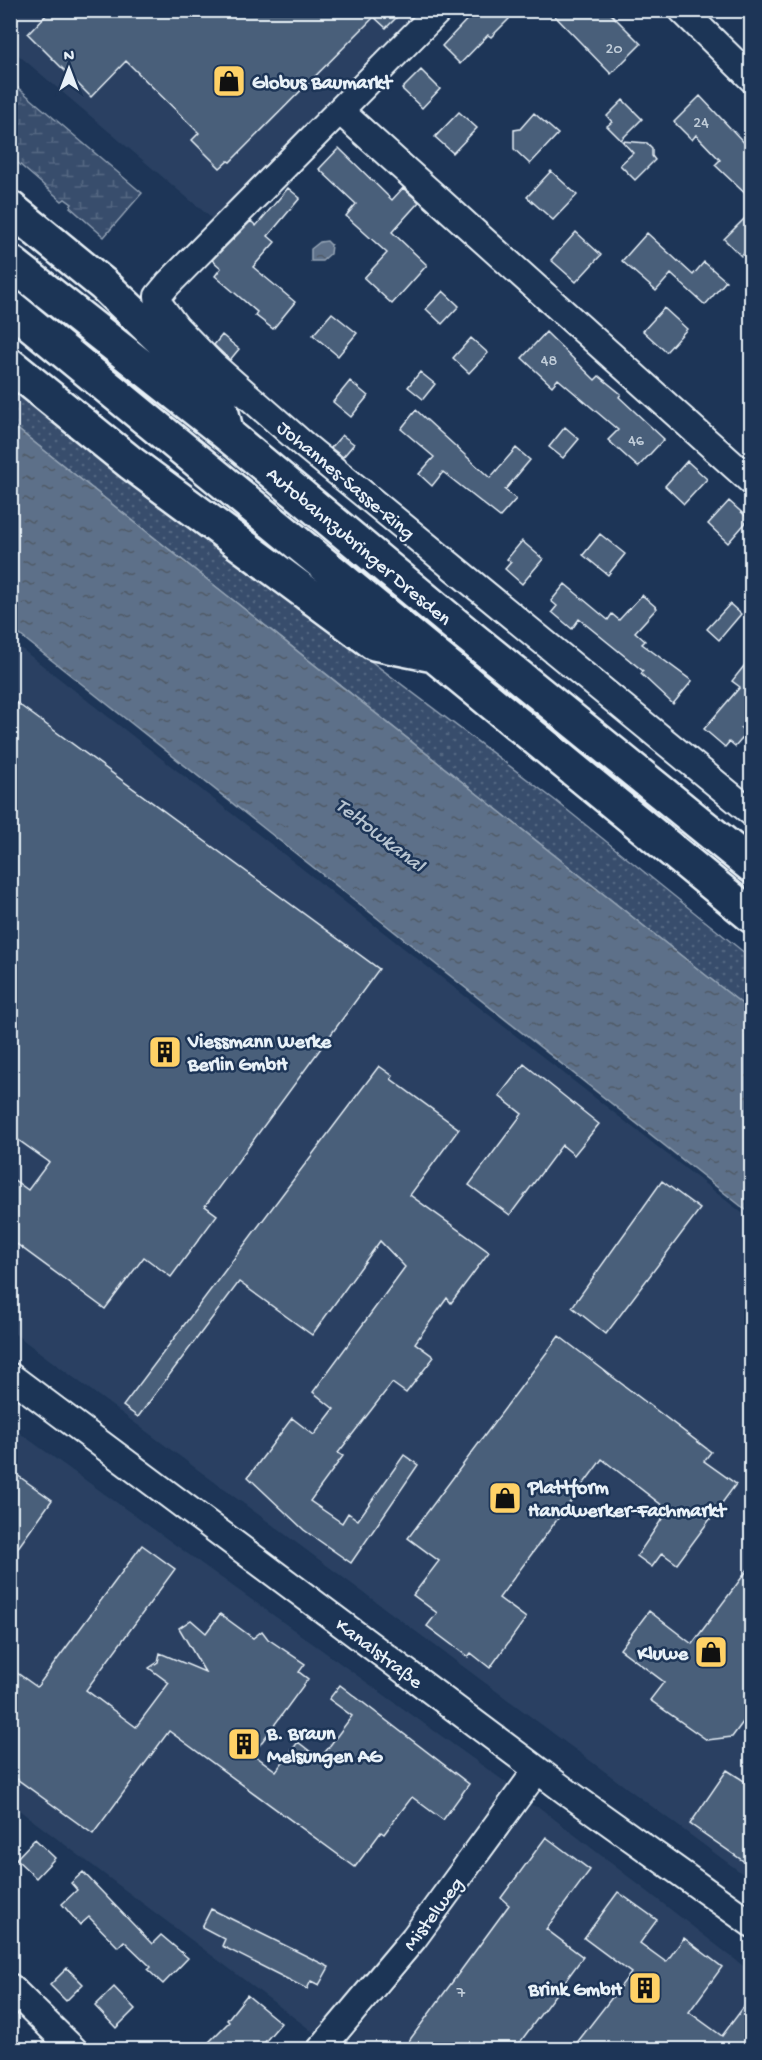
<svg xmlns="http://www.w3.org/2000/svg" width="762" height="2060" font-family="'Gochi Hand',sans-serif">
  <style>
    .built { fill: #2a4162 }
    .grass { fill: url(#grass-dots); stroke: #909fb2; stroke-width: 1.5 }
    .wetland { fill: url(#wetland-marsh); stroke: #909fb2; stroke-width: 1.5 }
    .water { fill: url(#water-ripples); stroke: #95a4b5; stroke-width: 1.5 }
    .building { fill: #495e7a; stroke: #e8f1f8; stroke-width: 1.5 }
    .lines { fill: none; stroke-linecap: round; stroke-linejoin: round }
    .minor-casing { stroke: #e8f1f8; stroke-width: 30 }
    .highway-casing { stroke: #e8f1f8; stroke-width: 38 }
    .minor { stroke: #1d3557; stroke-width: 26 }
    .highway { stroke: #1d3557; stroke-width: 33 }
    .labels { text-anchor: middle; stroke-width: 5; stroke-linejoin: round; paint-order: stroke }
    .number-label { font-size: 16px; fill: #c0ccd8 }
    .poi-label { font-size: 20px; font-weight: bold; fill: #e8f1f8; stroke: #1d3557; text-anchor: start }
    .street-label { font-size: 20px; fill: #e8f1f8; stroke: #1d3557 }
    .water-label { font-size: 21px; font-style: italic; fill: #b7c4d1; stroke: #1d3557 }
  </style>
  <defs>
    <pattern id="grass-dots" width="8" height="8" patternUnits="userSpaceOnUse" patternTransform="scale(1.5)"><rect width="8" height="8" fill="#374d6c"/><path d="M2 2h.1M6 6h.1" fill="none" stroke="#546782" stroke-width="1.8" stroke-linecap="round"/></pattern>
    <pattern id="wetland-marsh" width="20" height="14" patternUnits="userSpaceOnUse" patternTransform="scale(1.5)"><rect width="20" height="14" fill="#374d6c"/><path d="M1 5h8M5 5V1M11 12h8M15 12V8" fill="none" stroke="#546782"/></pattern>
    <pattern id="water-ripples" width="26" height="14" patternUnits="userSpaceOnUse" patternTransform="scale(1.5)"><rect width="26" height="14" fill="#5d7089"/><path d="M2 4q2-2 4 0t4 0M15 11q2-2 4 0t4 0" fill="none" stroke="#505a66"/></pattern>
  </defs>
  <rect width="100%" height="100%" fill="#1d3557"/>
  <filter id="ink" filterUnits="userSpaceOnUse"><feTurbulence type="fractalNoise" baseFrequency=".0167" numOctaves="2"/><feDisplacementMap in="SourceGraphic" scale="12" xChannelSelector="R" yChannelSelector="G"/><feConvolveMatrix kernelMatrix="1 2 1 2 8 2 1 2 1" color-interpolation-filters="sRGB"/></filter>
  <g filter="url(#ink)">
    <path class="built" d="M 11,10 L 425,11 L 216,222 L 16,53 L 18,19 Z
      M 10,640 L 751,1220 L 751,1880 L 11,1331 Z
      M 10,1426 L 508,1784 L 509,1789 L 399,1939 L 316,2034 L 11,1804 Z
      M 531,1805 L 540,1808 L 751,1972 L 751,2049 L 341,2050 L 409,1969 Z"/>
    <path class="grass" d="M 10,382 L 172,511 L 556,801 L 751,958 L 751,1011 L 11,424 Z"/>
    <path class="wetland" d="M 10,81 L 142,193 L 104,237 L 70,207 L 72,204 L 65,199 L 62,201 L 11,157 Z"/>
    <path class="water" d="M 327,241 L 331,245 L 330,254 L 322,261 L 311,261 L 311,249 L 320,242 Z
      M 11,424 L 751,1011 L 751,1214 L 11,628 Z"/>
    <path class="building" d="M 51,10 L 404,10 L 386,28 L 374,17 L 230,162 L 228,161 L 220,168 L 192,140 L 199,133 L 126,61 L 91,97 L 28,34 Z
      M 476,10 L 500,10 L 509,19 L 491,37 L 488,35 L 460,64 L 442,46 Z
      M 549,10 L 607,10 L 641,44 L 611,74 Z
      M 421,70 L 440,89 L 422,108 L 402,89 Z
      M 700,96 L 752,151 L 752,200 L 715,165 L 720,160 L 696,135 L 692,140 L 674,122 Z
      M 623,100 L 642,119 L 621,140 L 607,126 L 612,122 L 607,116 Z
      M 459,112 L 477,128 L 453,153 L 435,137 Z
      M 534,113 L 558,134 L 530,164 L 514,149 L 514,130 L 520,129 Z
      M 622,141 L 647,143 L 652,148 L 652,156 L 655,160 L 635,180 L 620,165 L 633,153 Z
      M 339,148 L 392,200 L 403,188 L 419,202 L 392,232 L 427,265 L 392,304 L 364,278 L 387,253 L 346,216 L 356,204 L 319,169 Z
      M 551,171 L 577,195 L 553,220 L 527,197 Z
      M 288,188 L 300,198 L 268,236 L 275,242 L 253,267 L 295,302 L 273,329 L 255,315 L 257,312 L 215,276 L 221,268 L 212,260 L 251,221 L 256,226 Z
      M 752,211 L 752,245 L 741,256 L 724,239 Z
      M 576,232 L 601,255 L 576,282 L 551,260 Z
      M 647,233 L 693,275 L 704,262 L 726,281 L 705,305 L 671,274 L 656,291 L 622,261 Z
      M 443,291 L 459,306 L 442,324 L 426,309 Z
      M 664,308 L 687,329 L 666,352 L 643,331 Z
      M 332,313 L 357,333 L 338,356 L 313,335 Z
      M 546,332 L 595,380 L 599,376 L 621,394 L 619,397 L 664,439 L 638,467 L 608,440 L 618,430 L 558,379 L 552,386 L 522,358 Z
      M 222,335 L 239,349 L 230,360 L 214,345 Z
      M 471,338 L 488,353 L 469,373 L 453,358 Z
      M 420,372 L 435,384 L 423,399 L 408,387 Z
      M 350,381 L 368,396 L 351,417 L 333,402 Z
      M 416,410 L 490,478 L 516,448 L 530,460 L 505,490 L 516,499 L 500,517 L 443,472 L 432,486 L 419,474 L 434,457 L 401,429 Z
      M 565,427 L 579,439 L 563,458 L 549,447 Z
      M 342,435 L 354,444 L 343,457 L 331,448 Z
      M 687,461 L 707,479 L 684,504 L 665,486 Z
      M 729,501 L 749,519 L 728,543 L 708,524 Z
      M 600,534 L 625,554 L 608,575 L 583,555 Z
      M 522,541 L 543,559 L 522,584 L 505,569 L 511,562 L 507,559 Z
      M 565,584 L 608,620 L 612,614 L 619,620 L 642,595 L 657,608 L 635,632 L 645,641 L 642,644 L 692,681 L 673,704 L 641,674 L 643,671 L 579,619 L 572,629 L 552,612 L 557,606 L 551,601 Z
      M 730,604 L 741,614 L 719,640 L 707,629 Z
      M 752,656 L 752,716 L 741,728 L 747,733 L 735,747 L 729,742 L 725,747 L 704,729 L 740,687 L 732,681 Z
      M 10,698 L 379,969 L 205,1206 L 217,1215 L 171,1277 L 144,1257 L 105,1309 L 10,1239 L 10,1177 L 28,1190 L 49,1162 L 10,1134 Z
      M 524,1064 L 599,1124 L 574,1155 L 562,1145 L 510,1215 L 469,1185 L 522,1114 L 499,1096 Z
      M 379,1066 L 393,1076 L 391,1079 L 459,1129 L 410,1195 L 489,1252 L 451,1303 L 447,1298 L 415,1343 L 434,1357 L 406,1393 L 392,1383 L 338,1453 L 343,1456 L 310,1501 L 342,1523 L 348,1513 L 358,1520 L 404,1455 L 418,1465 L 351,1563 L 304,1530 L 248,1477 L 292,1418 L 314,1435 L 334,1409 L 313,1392 L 405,1267 L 380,1241 L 312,1335 L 239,1282 L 138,1417 L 123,1406 Z
      M 662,1181 L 700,1209 L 606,1334 L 572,1307 Z
      M 559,1336 L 711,1452 L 704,1461 L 736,1484 L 677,1564 L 662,1553 L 652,1567 L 637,1556 L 668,1510 L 602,1459 L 499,1598 L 526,1618 L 490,1668 L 471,1653 L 468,1657 L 427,1626 L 437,1613 L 413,1595 L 439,1561 L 408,1538 Z
      M 10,1470 L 52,1500 L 10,1559 Z
      M 142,1545 L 175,1569 L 86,1690 L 136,1727 L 169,1683 L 149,1668 L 158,1662 L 160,1653 L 205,1672 L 179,1628 L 191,1620 L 206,1633 L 220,1614 L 253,1638 L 262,1631 L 268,1639 L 305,1664 L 299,1672 L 308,1679 L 253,1754 L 276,1771 L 298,1742 L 320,1759 L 352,1716 L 329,1699 L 340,1685 L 469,1784 L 443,1820 L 412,1797 L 384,1834 L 381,1832 L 355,1867 L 169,1731 L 93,1834 L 10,1774 L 10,1668 L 37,1687 Z
      M 752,1564 L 752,1710 L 732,1737 L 707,1740 L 650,1700 L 664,1682 L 620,1649 L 649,1611 L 692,1644 Z
      M 727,1770 L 752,1786 L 752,1867 L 690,1824 Z
      M 546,1837 L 590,1870 L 546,1929 L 583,1957 L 515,2049 L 403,2049 L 509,1905 L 501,1898 Z
      M 35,1839 L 55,1858 L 36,1878 L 16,1859 Z
      M 83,1872 L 152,1944 L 161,1935 L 188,1958 L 163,1984 L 148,1970 L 151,1967 L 124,1941 L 118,1947 L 89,1917 L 80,1925 L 62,1904 L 77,1890 L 71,1883 Z
      M 618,1892 L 657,1920 L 640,1943 L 666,1962 L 684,1938 L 722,1967 L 689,2012 L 722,2036 L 752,1996 L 752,2049 L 572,2049 L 631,1973 L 584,1938 Z
      M 211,1909 L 329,1967 L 319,1985 L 311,1981 L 307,1989 L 222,1946 L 225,1939 L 202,1927 Z
      M 67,1968 L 83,1984 L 66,2001 L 50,1985 Z
      M 114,1987 L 135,2009 L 116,2028 L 95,2006 Z
      M 247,1995 L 281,2023 L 259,2049 L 202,2049 L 229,2022 L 227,2020 Z"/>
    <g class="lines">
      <defs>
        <path id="minor" d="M 439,10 L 168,284 L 158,296 L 159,304 L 176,327 L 213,365 L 304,445 L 752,813
          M 682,10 L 752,79
          M 340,111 L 752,482
          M 10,1376 L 567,1792 L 752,1924
          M 10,1987 L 74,2050
          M 320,2050 L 414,1938 L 537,1770"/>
        <path id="highway" d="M 10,208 L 104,285 L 217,393 L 227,434
          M 10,262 L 227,434 L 464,632 L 752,866
          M 10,307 L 752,916
          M 10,365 L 131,463 L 374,643 L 429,654"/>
      </defs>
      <use href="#minor" class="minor-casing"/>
      <use href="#highway" class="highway-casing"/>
      <use href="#minor" class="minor"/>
      <use href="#highway" class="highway"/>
    </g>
  </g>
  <defs>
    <symbol id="shop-square" viewBox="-11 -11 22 22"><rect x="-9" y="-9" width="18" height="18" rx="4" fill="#ffd166" stroke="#1d3557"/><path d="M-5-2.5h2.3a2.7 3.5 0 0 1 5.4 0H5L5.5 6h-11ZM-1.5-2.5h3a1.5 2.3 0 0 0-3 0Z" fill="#111"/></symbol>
    <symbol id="building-square" viewBox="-11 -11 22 22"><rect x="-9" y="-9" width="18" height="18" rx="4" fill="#ffd166" stroke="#1d3557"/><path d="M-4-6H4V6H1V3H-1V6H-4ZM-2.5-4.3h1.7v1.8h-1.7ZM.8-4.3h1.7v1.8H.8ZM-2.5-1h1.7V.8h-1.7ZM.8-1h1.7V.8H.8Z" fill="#111"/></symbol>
  </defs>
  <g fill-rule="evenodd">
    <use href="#shop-square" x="210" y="62" width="38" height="38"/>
    <use href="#building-square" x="146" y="1033" width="38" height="38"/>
    <use href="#shop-square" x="486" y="1479" width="38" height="38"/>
    <use href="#shop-square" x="692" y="1633" width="38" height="38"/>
    <use href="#building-square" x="225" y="1725" width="38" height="38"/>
    <use href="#building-square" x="626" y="1969" width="38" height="38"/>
  </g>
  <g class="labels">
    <g class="number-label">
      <text x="614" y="53">20</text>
      <text x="701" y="127">24</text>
      <text x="549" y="365">48</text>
      <text x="636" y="445">46</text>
      <text x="461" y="1997">7</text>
    </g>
    <g class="poi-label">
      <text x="252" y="88">Globus Baumarkt</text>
      <text x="188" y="1047">Viessmann Werke<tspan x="188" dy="23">Berlin GmbH</tspan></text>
      <text x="528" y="1493">Plattform<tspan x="528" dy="23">Handwerker-Fachmarkt</tspan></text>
      <text x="688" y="1659" text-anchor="end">Kluwe</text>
      <text x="267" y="1739">B. Braun<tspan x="267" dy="23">Melsungen AG</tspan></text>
      <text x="622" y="1995" text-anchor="end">Brink GmbH</text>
    </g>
    <g class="street-label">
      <text transform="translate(347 479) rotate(40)" y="7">Johannes-Sasse-Ring</text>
      <text transform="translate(360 545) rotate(40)" y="7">Autobahnzubringer Dresden</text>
      <text transform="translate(380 1652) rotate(37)" y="7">Kanalstraße</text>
      <text transform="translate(432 1913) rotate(-53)" y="7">Mistelweg</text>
    </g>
    <g class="water-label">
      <text transform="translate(381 834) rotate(38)" y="7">Teltowkanal</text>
    </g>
  </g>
  <rect width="762" height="2060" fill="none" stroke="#1d3557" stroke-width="36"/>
  <rect x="18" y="18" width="726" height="2024" fill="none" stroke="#e8f1f8" stroke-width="2" filter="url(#ink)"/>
  <g transform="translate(69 69)" stroke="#1d3557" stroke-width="4.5" paint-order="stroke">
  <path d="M0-4.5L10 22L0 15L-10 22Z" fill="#e8f1f8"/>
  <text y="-9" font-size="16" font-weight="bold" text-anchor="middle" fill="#e8f1f8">N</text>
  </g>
</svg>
